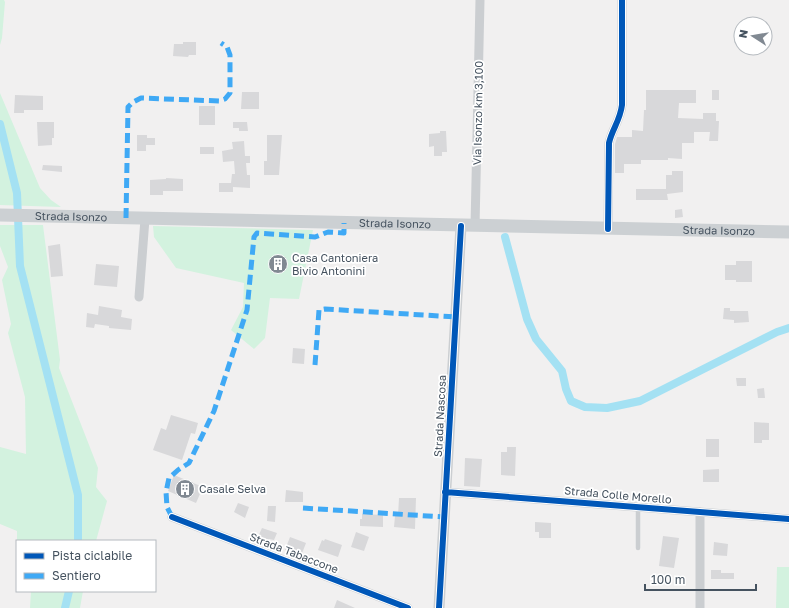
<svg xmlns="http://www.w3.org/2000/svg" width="789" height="608" font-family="'Golos Text',sans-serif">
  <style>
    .green { fill: #d3f2df }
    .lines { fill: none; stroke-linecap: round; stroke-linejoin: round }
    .canal { stroke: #a4e1f3; stroke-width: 8 }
    .building { fill: #d8d8da }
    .service { stroke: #cbced1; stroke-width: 4.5 }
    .minor { stroke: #cbced1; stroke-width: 9 }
    .tertiary { stroke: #cbced1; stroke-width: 11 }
    .secondary { stroke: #ccd0d3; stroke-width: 13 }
    .quiet { stroke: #3fa9f5; stroke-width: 5; stroke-dasharray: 10 5; stroke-linecap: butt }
    .cycleway-casing { stroke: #fff; stroke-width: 8 }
    .cycleway { stroke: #0057b8; stroke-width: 6 }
    .labels { text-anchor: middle; stroke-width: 3.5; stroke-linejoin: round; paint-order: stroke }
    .street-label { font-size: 11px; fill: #45525f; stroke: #fff }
    .poi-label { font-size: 11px; fill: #45525f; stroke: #fff; text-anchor: start }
  </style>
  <rect width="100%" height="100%" fill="#f1f0f0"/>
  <path class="green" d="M 0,0 L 4,0 L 5,2 L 2,38 L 0,45 Z
    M 0,93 L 40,188 L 51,200 L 61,207 L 0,205 Z
    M 0,225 L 43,225 L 60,360 L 59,368 L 98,468 L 96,487 L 107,501 L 96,541 L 17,541 L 17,531 L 0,524 L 0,447 L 26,454 L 25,397 L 8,333 L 11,324 L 2,280 L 8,267 L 0,246 Z
    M 153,226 L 313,230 L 299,299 L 270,298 L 265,338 L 254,349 L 231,330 L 243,307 L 244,283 L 176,268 L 154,237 Z
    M 777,567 L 789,567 L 789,608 L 776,608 Z
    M 31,591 L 83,591 L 80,608 L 30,608 Z"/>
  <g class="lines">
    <path class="canal" d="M 0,124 L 17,193 L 20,266 L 78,495 L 78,541
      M 505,237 L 527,319 L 536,339 L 562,371 L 566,389 L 571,401 L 585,407 L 607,408 L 640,401 L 777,332 L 789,328
      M 65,608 L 69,591"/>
  </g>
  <path class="building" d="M 183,42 L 196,42 L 196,55 L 189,55 L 188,57 L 173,56 L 174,44 L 183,44 Z
    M 646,90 L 696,90 L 696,103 L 679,103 L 678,118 L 703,119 L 703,113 L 716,113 L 716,121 L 719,121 L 718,141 L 709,141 L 710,132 L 694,132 L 694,143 L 682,143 L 682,159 L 668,158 L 668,160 L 641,160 L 641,164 L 624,164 L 624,173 L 615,173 L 615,144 L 617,137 L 632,137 L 632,130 L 643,131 L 644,110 L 646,110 Z
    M 712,90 L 719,90 L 719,100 L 712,100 Z
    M 242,92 L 259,92 L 259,109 L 241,109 Z
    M 15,95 L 43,96 L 43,110 L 24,110 L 24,113 L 14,113 Z
    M 199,106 L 215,106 L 215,125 L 199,125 Z
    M 37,122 L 54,122 L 54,138 L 52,138 L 52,145 L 38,146 Z
    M 233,122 L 247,122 L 248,131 L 239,131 L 239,128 L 233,128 Z
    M 440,131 L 446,131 L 447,152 L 442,152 L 442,156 L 434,156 L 434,146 L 429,147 L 429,134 L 440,133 Z
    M 137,135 L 147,135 L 147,138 L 155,138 L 155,145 L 146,145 L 146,151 L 137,151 Z
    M 267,135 L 282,135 L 279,175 L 264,175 L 264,161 L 267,161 Z
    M 244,141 L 245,156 L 250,156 L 250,163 L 246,163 L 247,175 L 250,175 L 250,188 L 233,187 L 233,192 L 219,192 L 219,183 L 231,183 L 232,174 L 235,174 L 234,161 L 223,162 L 222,151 L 233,149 L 232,142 Z
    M 200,147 L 214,147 L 214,154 L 200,154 Z
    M 43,165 L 62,166 L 62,172 L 42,170 Z
    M 672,171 L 683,171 L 683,192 L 667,194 L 668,200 L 636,200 L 636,189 L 666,189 L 666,175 L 672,175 Z
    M 166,178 L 183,179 L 183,191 L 163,191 L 163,195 L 150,195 L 150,180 L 166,179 Z
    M 682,209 L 683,217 L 675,218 L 675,210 Z
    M 60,244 L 63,276 L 51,277 L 48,246 Z
    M 270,258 L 286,258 L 286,269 L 270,269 Z
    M 736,261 L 752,261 L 752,282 L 736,282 L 736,280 L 725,280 L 725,265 L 736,265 Z
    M 96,264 L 119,266 L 117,287 L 94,285 Z
    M 99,306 L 122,310 L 121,317 L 132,319 L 131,330 L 109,328 L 109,326 L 95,324 L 94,328 L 86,327 L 87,313 L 98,315 Z
    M 724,308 L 730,308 L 730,311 L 748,311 L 749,322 L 734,323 L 734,320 L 723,319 Z
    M 293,348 L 305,349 L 304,364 L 292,363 Z
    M 736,378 L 746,378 L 746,386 L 737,386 Z
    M 764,388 L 765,398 L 758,398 L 757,389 Z
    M 171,415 L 198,423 L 195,434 L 191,433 L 182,460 L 153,450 L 161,428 L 166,430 Z
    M 754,422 L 769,423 L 769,440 L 762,440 L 762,443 L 754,443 Z
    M 706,439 L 719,439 L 719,457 L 706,457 Z
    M 507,447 L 516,447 L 515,476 L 501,475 L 501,452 L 507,452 Z
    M 465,458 L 482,459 L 480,487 L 464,486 Z
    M 719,469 L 719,482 L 703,482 L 703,470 Z
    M 174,475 L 203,487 L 196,503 L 168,491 Z
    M 286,490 L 303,492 L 303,502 L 285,502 Z
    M 399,498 L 416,498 L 415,529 L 394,527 L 395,516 L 398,516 Z
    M 238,503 L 249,507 L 245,518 L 234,512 Z
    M 268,506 L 276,506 L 275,522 L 267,521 Z
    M 362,514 L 383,515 L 383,527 L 360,526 L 360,519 L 362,519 Z
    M 535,522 L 551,523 L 551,538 L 539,538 L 539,532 L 535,532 Z
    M 262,528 L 277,533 L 274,540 L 269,539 L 267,544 L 257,539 Z
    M 356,532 L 369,537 L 364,551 L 351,547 Z
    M 663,536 L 679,538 L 674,568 L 659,566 Z
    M 290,537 L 306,543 L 301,556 L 285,550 Z
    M 325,539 L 342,545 L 338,557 L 318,550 L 322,540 L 324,541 Z
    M 714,542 L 728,544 L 727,556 L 713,555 Z
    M 711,570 L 721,570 L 721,573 L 734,573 L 734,579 L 711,579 Z
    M 337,600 L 355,608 L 334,608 Z"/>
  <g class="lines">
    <path class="service" d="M 638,548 L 638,507"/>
    <path class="minor" d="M 475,226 L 480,0
      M 608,229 L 609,143 C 612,129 620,121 622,105 L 622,0
      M 139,297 L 145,219
      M 445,492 L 789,519
      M 700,512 L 700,608
      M 172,517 L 408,608"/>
    <path class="tertiary" d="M 439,608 L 461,226"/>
    <path class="secondary" id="s1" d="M 0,215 L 789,232"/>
    <path class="quiet" d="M 126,218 L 128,107 L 133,102 L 141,98 L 219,101 L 225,99 L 230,93 L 230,55 L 227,47 L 221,43
      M 315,365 L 319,310 L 325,309 L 456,317
      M 303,508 L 444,517
      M 172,517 L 167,507 L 166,492 L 169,478 L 178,470 L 189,463 L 214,411 L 247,310 L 254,237 L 257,233 L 315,237 L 328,232 L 344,233 L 344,223"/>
    <defs>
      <path id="cycleway" d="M 608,229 L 609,143 C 612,129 620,121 622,105 L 622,0
        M 445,492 L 789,519
        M 172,517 L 408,608
        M 439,608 L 461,226"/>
    </defs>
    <use href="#cycleway" class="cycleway-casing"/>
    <use href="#cycleway" class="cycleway"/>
  </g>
  <defs>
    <symbol id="building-disc" viewBox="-11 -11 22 22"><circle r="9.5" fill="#818992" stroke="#fff"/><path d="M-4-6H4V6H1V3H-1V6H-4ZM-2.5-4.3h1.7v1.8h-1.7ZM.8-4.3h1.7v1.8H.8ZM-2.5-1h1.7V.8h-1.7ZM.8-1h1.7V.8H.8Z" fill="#fff"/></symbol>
  </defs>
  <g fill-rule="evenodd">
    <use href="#building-disc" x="267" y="253" width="22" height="22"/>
    <use href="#building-disc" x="174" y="478" width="22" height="22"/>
  </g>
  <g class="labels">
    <g class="street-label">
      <text transform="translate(478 113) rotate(-89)" y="4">Via Isonzo km 3,100</text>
      <text dy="4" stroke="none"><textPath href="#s1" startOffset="71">Strada Isonzo</textPath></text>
      <text dy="4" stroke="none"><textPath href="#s1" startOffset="395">Strada Isonzo</textPath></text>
      <text dy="4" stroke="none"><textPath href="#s1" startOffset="719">Strada Isonzo</textPath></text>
      <text transform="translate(440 416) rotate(-87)" y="4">Strada Nascosa</text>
      <text transform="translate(618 495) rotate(5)" y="4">Strada Colle Morello</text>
      <text transform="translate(294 553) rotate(21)" y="4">Strada Tabaccone</text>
    </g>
    <g class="poi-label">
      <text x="292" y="262">Casa Cantoniera<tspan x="292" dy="13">Bivio Antonini</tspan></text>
      <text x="199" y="493">Casale Selva</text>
    </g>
  </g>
  <rect x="16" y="540" width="140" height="52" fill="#ffffff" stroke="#b5babf"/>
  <rect x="24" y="553" width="20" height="6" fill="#0057b8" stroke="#b5babf"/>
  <text x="52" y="560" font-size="12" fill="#45525f">Pista ciclabile</text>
  <rect x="24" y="573" width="20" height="6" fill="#3fa9f5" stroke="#b5babf"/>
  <text x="52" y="580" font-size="12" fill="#45525f">Sentiero</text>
  <g transform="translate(753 36) rotate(282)"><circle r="19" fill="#ffffff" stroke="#b5babf"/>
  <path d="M0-3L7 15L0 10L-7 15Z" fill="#818992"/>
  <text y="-6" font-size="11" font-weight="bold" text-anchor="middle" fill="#45525f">N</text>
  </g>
  <path d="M645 584v6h111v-6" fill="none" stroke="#45525f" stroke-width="2"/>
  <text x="651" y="584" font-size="12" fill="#45525f" stroke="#ffffff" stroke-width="3" paint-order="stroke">100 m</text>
</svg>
